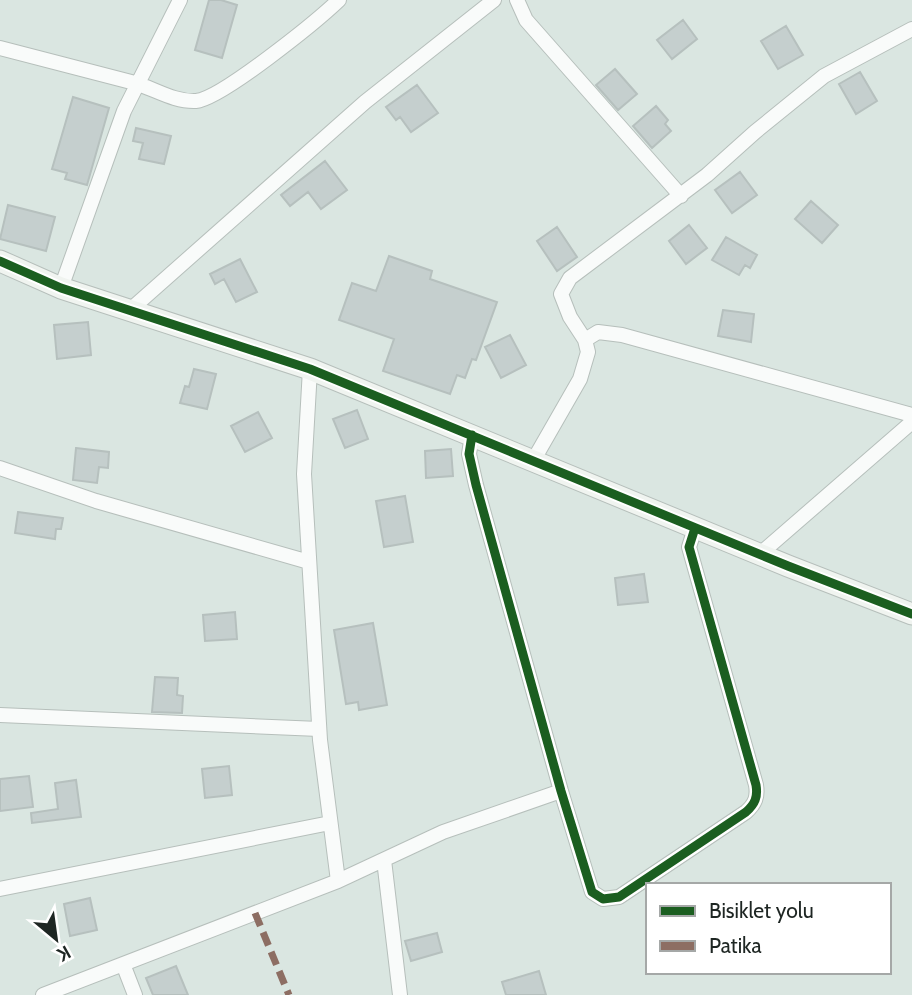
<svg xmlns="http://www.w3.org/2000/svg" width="912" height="995" font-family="Cabin,sans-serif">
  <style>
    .building { fill: #c5cfce; stroke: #b6c0be; stroke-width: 2 }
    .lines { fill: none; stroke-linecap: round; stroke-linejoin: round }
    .street-casing { stroke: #b6bfbb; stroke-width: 16 }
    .secondary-casing { stroke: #b6bfbb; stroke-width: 23 }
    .street { stroke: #f9fbfa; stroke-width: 14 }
    .secondary { stroke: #f0f4f0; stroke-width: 21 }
    .quiet { stroke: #8d6e63; stroke-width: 7; stroke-dasharray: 14 7; stroke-linecap: butt }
    .cycleway-casing { stroke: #fff; stroke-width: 13 }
    .cycleway { stroke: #1b5e20; stroke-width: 9 }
  </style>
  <rect width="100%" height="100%" fill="#dae6e1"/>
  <path class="building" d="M 209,0 L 221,0 L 237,5 L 222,58 L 195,50 Z
    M 683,20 L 697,39 L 672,59 L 657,40 Z
    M 786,26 L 803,55 L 778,69 L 761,41 Z
    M 615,69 L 637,94 L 618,110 L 596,85 Z
    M 860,72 L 877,101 L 856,114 L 839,84 Z
    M 417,85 L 438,113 L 411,132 L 400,117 L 396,120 L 386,107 Z
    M 73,97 L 109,108 L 87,185 L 65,179 L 67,173 L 52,169 Z
    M 656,106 L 668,120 L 665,124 L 671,131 L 652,148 L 633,126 Z
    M 136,128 L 171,136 L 164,164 L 139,159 L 143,143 L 133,141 Z
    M 325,161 L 347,190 L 321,209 L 308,192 L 290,206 L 281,195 Z
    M 740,172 L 757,195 L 732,213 L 715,190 Z
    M 811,201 L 838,225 L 822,243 L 795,219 Z
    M 8,205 L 55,217 L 46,251 L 0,239 Z
    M 689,225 L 707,248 L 686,264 L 669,241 Z
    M 557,227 L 577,257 L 557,271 L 537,241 Z
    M 726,237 L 757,255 L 750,268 L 745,265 L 739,275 L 712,260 Z
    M 389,256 L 432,271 L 430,279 L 497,302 L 476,360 L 472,359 L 465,378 L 457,375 L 450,394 L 383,371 L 394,339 L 339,320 L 352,283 L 376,291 Z
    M 240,259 L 257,292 L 236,302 L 224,279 L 215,284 L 210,274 Z
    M 723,310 L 754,314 L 751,342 L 718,336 Z
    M 88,322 L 91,355 L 57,359 L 54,325 Z
    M 510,335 L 526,365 L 501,378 L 485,347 Z
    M 194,369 L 216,374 L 207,409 L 180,403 L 185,386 L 189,387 Z
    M 357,410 L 368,439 L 345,448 L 333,419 Z
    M 258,412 L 272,438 L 245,452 L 231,426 Z
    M 76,448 L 109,452 L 108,468 L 99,467 L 97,483 L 73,480 Z
    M 451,449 L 453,476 L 426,478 L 425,451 Z
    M 405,496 L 413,542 L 384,547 L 376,501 Z
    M 18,512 L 63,518 L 61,529 L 56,529 L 55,539 L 15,533 Z
    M 644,574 L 648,602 L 618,605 L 615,578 Z
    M 235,612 L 237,639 L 205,641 L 203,615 Z
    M 373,623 L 387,705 L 359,710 L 358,702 L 346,704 L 334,630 Z
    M 155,677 L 178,678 L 177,695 L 183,696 L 182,713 L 152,712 Z
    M 229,766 L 232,795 L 205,798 L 202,769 Z
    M 29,776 L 33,807 L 0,811 L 0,779 Z
    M 76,780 L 81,817 L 32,823 L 31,813 L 58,809 L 55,783 Z
    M 90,898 L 97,930 L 70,936 L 64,904 Z
    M 437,933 L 442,952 L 411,961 L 405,941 Z
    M 176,966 L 188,995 L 153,995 L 146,978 Z
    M 539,971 L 546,995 L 506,995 L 502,982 Z"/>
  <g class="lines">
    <defs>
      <path id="street" d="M 517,0 L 526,20 L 681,196
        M 0,48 C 45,60 90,71 135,83 C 155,89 174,102 196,101 C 221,99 317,21 339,0
        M 61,288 L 124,111 L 180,0
        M 129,311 L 365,102 L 494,0
        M 585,340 L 598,332 L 622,335 L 912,415
        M 310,369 L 304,474 L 320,740 L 338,881
        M 472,435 L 469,454 L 476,485 L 561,791 L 592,892 L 603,899 L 619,897 L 746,812 C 755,804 758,797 756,785 L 689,547 L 695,528
        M 533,461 L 580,379 L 588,352 L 585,340 L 570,317 L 561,294 L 570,278 L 707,175 L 755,132 L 824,76 L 912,29
        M 0,468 L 96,501 L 309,562
        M 760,554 L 912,422
        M 0,715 L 319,729
        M 384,860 L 400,995
        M 0,889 L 330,823
        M 123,964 L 135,995
        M 43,995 L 338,881 L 443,832 L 561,791"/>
      <path id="secondary" d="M 0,261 L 61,288 L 310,369 L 788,566 L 912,614"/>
    </defs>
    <use href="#street" class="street-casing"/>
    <use href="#secondary" class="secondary-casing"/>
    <use href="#street" class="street"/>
    <use href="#secondary" class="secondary"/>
    <path class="quiet" d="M 255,913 L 289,995"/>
    <defs>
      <path id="cycleway" d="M 0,261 L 61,288 L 310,369 L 788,566 L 912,614
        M 472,435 L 469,454 L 476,485 L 561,791 L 592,892 L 603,899 L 619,897 L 746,812 C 755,804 758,797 756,785 L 689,547 L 695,528"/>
    </defs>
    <use href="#cycleway" class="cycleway-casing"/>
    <use href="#cycleway" class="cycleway"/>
  </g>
  <rect x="646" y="883" width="245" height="91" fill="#ffffff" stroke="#a5a8a7" stroke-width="2"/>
  <rect x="660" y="906" width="35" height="10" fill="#1b5e20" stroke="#a5a8a7" stroke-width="2"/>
  <text x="709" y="918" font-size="21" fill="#1e2623">Bisiklet yolu</text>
  <rect x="660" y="941" width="35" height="10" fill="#8d6e63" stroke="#a5a8a7" stroke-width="2"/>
  <text x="709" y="953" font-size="21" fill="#1e2623">Patika</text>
  <g transform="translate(56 939) rotate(151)" stroke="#ffffff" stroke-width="5" paint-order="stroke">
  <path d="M0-5L12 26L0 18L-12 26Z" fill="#1e2623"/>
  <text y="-10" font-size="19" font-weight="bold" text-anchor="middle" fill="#1e2623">K</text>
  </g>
</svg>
